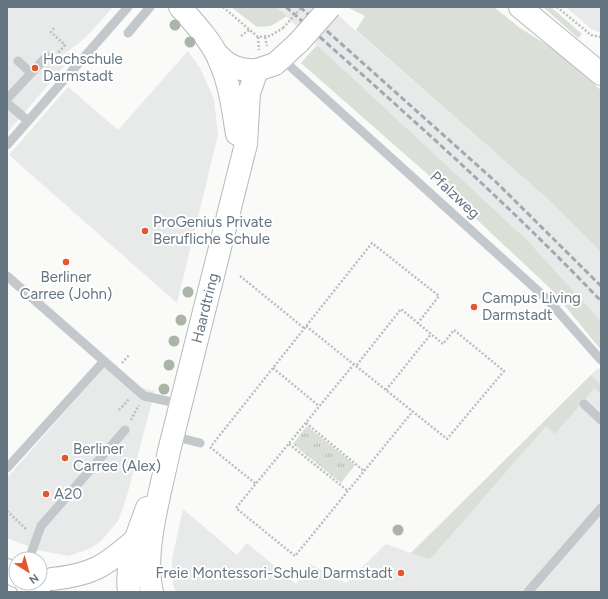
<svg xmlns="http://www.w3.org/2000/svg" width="608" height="599" font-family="Figtree,sans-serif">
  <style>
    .built { fill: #e8e9e9 }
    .green { fill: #dadfd7 }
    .park { fill: url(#park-tufts) }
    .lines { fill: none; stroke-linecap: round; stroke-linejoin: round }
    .secondary-casing { stroke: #b3babf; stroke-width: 24 }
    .primary-casing { stroke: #b5babe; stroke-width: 24 }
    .path { stroke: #bbbfc2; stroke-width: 2.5; stroke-dasharray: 2 2; stroke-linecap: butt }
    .service { stroke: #c3c8cc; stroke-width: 9 }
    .secondary { stroke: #fff; stroke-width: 22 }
    .primary { stroke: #fff; stroke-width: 22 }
    .rail { stroke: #a2aab0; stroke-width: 3; stroke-dasharray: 6 3; stroke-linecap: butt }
    .primary-bridge-casing { stroke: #b5babe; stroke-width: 24; stroke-linecap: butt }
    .path-bridge { stroke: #bbbfc2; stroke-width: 2.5; stroke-dasharray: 2 2; stroke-linecap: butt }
    .primary-bridge { stroke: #fff; stroke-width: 22 }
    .tree { fill: #aab4a7 }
    .poi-dot { fill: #e4572e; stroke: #fff; stroke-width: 1.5 }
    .labels { text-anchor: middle; stroke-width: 4; stroke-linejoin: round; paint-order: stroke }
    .poi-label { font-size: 15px; fill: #657683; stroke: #fff; text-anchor: start }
    .street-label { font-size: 15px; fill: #657683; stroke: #fff }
  </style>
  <defs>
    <pattern id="park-tufts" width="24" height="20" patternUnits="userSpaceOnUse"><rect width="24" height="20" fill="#dadfd7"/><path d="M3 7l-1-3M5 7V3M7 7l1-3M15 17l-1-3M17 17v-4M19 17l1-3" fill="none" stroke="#b4b9b4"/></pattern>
  </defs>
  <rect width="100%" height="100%" fill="#fafaf8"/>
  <path class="built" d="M 7,7 L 113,7 L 85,38 L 58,59 L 64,66 L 7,133 Z
    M 276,7 L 329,7 L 550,201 L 601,252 L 601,321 L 526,239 Z
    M 566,7 L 601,7 L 601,33 L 591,29 Z
    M 188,51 L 200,68 L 214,99 L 218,135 L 177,303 L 9,155 L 68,87 L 118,130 Z
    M 104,367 L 123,384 L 155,391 L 126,499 L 118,521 L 101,541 L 91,548 L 69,556 L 37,550 L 7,538 L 7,478 Z
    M 598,368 L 601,370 L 601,592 L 176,592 L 173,585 L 172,559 L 183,509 L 237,555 L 247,543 L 296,584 L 310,564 L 346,583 L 386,544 L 411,553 Z"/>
  <path class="green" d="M 231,7 L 276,7 L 287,16 L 271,26 L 257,27 Z
    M 347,7 L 494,7 L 520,28 L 552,48 L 601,90 L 601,252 L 550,201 L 356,30 L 365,16 Z
    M 543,7 L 551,7 L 582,34 L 578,38 Z
    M 317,45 L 526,239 L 601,321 L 601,350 L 553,291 L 441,186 L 301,63 Z
    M 591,375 L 601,385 L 601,394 L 594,388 L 555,434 L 546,426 L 431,558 L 430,559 L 411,553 Z"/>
  <path class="park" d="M 307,426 L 355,465 L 341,483 L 293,444 Z"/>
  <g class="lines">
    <defs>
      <path id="secondary" d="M 217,54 C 229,67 240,71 257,70
        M 7,570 L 16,576
        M 52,579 C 92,575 105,566 135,540
        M 26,583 L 39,592"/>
      <path id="primary" d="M 180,7 C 194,23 212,41 220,62 C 230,84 233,110 237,134
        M 520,7 L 601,74
        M 129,592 C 125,561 137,536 147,508
        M 152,592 C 142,552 161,491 169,451 L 246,144 L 249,93 L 257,70 L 275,64 L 299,42"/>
    </defs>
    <use href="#secondary" class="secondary-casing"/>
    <use href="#primary" class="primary-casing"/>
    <path class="path" d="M 223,7 L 258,37 L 270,36 L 283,28
      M 557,7 L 591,35 L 601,37
      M 54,28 L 51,32 L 65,45 L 57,54
      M 241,36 L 249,30
      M 258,37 L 259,50
      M 265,37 L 267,46
      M 58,61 L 69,54
      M 240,276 L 304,328
      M 306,326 C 353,364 400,401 447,439 L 504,371 L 454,330 L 443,344 L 401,309 L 356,366
      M 122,363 L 129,355
      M 354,364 L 236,508 L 295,556 L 413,411
      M 273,368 L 319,406
      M 386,390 L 431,334
      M 119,410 L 130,398
      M 131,420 L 139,405
      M 306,423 L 364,471
      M 289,444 L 348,491
      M 212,445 L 372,243 L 439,296 L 418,323
      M 210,447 L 256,484
      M 7,511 L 27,530"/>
    <path class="service" d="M 128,33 L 150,7
      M 282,59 L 547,299 L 601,360
      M 18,61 L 30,72
      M 7,99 L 47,56
      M 7,103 L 28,121
      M 7,145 L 128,7
      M 7,276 L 144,396 L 181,404
      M 584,404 L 601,420
      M 173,436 L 200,443
      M 7,468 L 104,361
      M 29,559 L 41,526 L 125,430
      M 528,592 L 601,508"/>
    <use href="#secondary" class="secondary"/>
    <use href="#primary" class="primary"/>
    <path class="rail" d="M 286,7 C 394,103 502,197 601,301
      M 300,7 L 495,181 L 601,286"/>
    <defs>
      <path id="primary-bridge" d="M 299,42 L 330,7"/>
    </defs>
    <use href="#primary-bridge" class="primary-bridge-casing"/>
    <path class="path-bridge" d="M 283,28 L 302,7"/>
    <use href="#primary-bridge" class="primary-bridge"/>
  </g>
  <g class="tree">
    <circle cx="175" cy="25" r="5.5"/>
    <circle cx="190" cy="42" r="5.5"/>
    <circle cx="188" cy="292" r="5.5"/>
    <circle cx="181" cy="320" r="5.5"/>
    <circle cx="174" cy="341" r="5.5"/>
    <circle cx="169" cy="365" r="5.5"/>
    <circle cx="164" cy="389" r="5.5"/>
    <circle cx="398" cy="530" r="5.5"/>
  </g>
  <g class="poi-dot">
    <circle cx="35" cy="68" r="4"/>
    <circle cx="145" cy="231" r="4"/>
    <circle cx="66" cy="262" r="4"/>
    <circle cx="474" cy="307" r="4"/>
    <circle cx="65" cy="458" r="4"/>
    <circle cx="46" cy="494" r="4"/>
    <circle cx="401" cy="573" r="4"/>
  </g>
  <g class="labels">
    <g class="poi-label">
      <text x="43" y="64">Hochschule<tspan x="43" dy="17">Darmstadt</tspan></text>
      <text x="153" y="227">ProGenius Private<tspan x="153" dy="17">Berufliche Schule</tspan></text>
      <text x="66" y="282" text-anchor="middle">Berliner<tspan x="66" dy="17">Carree (John)</tspan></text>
      <text x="482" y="303">Campus Living<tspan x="482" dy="17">Darmstadt</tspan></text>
      <text x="73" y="454">Berliner<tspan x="73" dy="17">Carree (Alex)</tspan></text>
      <text x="54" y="499">A20</text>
      <text x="393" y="578" text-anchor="end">Freie Montessori-Schule Darmstadt</text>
    </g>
    <g class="street-label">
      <text transform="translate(455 195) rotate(43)" y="5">Pfalzweg</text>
      <text transform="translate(205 308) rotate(-76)" y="5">Haardtring</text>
    </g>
  </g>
  <rect width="608" height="599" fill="none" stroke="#657683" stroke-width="16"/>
  <g transform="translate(28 571) rotate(143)"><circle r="19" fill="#ffffff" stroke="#c1c8cd"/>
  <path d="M0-3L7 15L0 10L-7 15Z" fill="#e4572e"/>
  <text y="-6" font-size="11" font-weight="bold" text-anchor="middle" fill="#657683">N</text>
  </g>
</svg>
